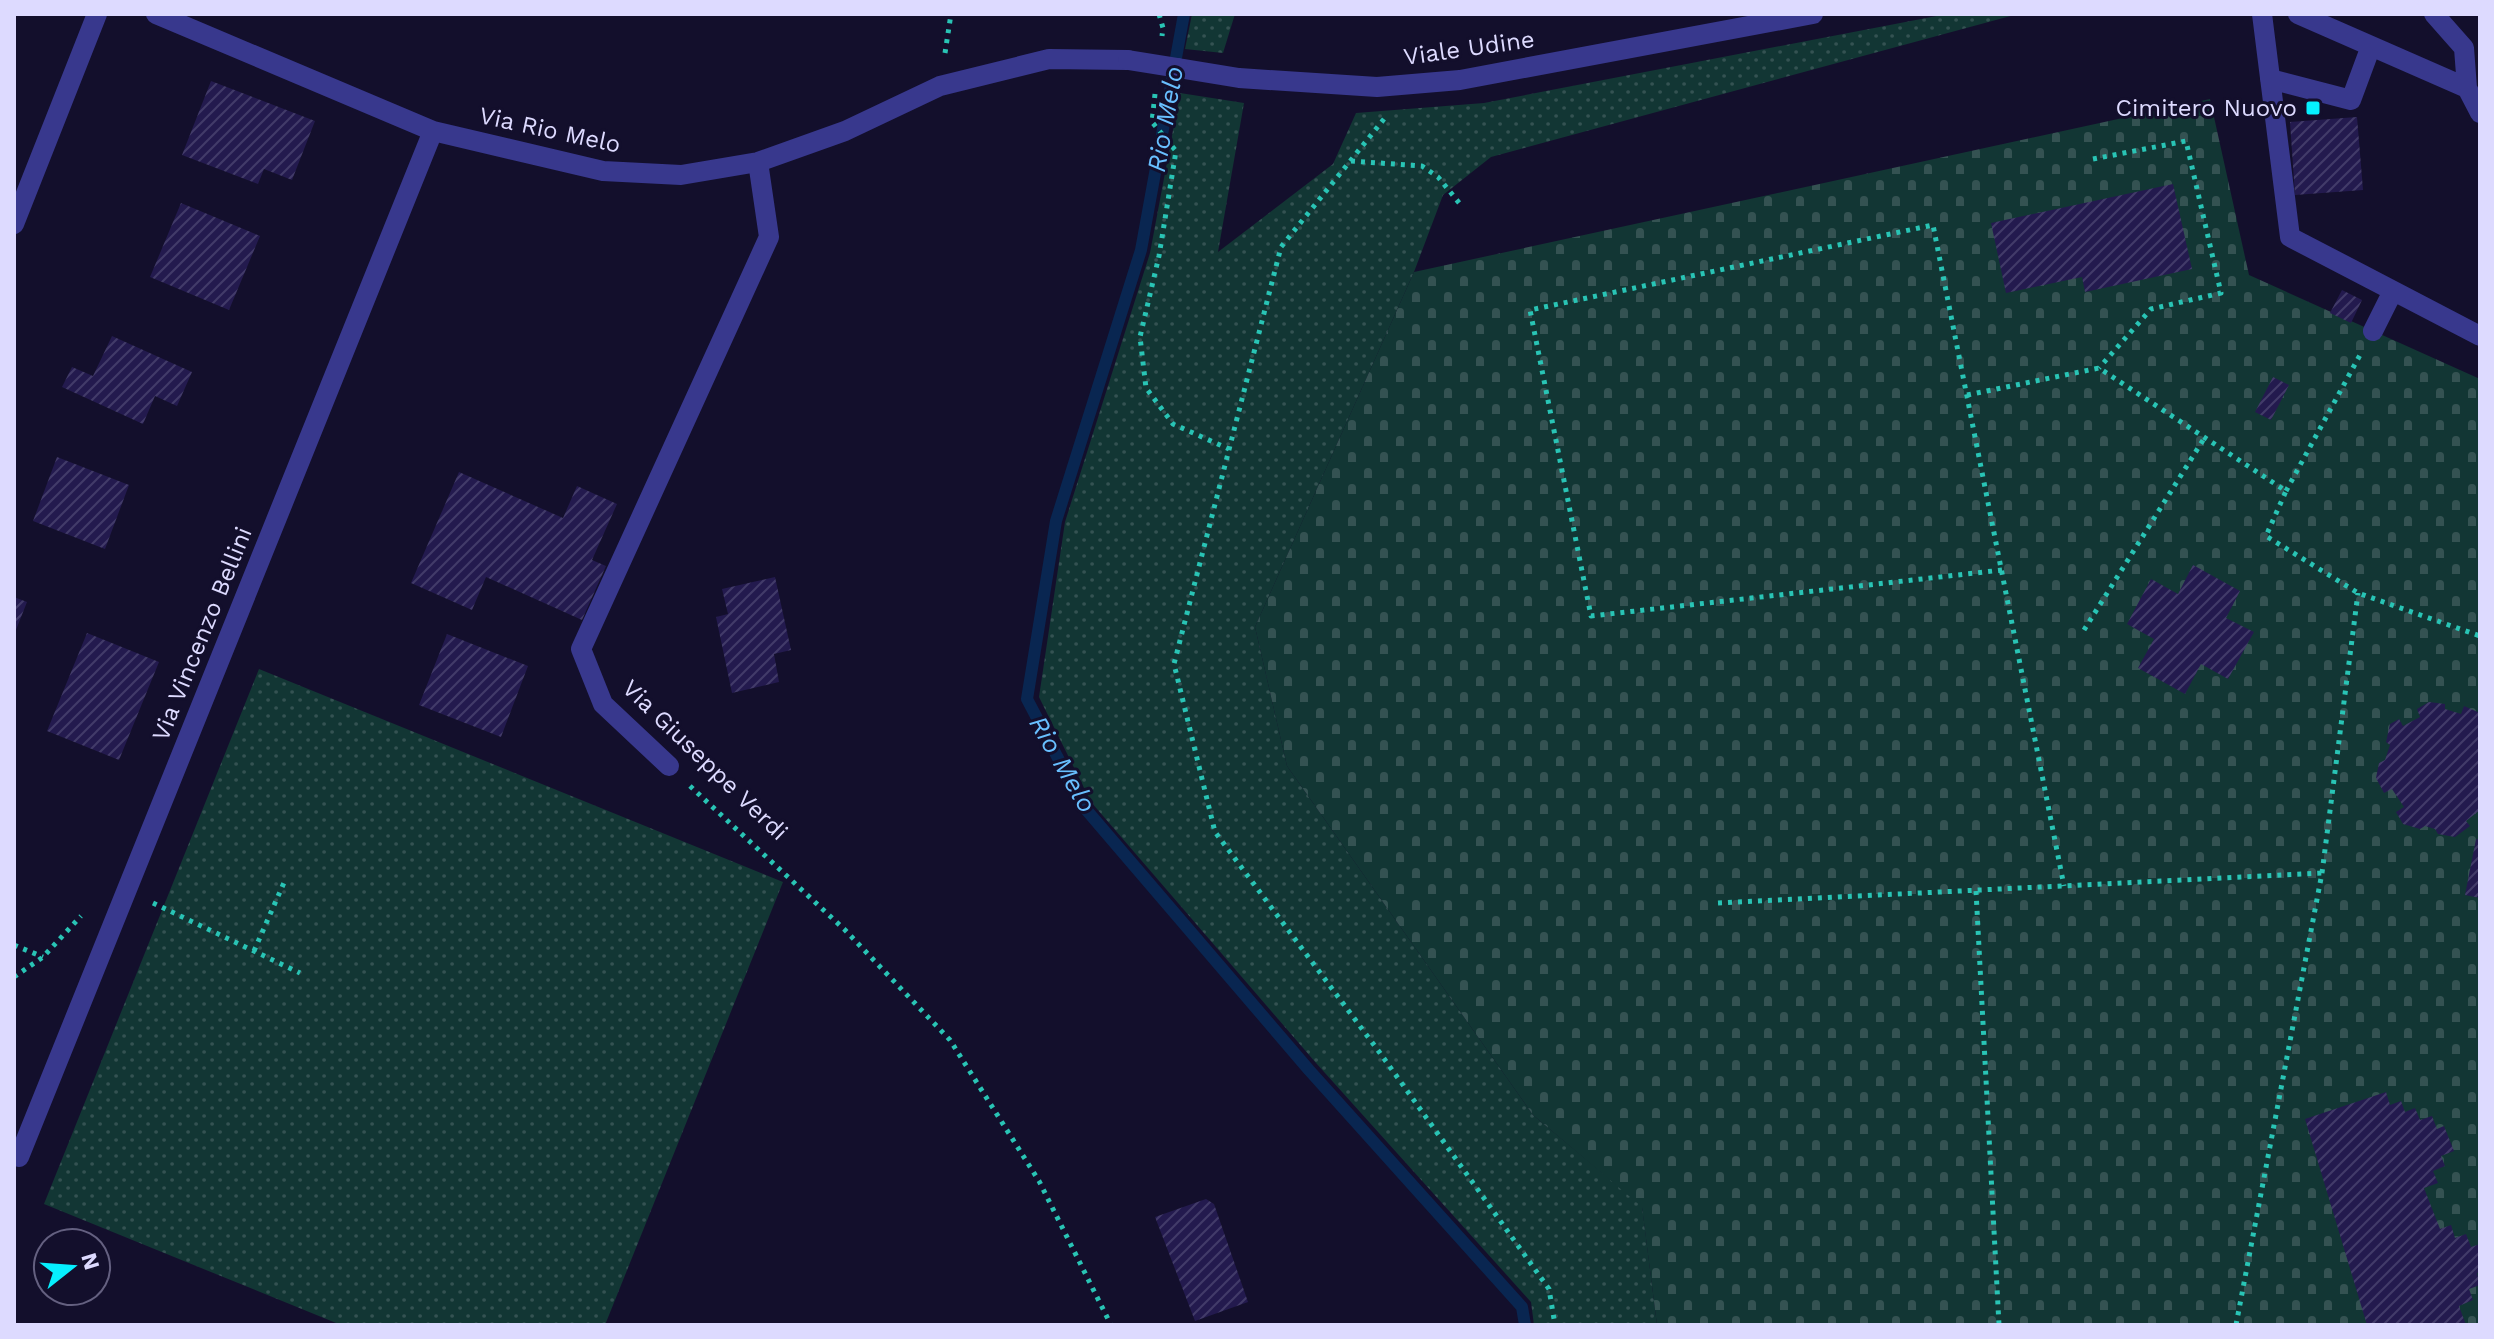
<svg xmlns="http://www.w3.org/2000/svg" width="2494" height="1339" font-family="'Work Sans',sans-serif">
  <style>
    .grass { fill: url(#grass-dots) }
    .cemetery { fill: url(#cemetery-stones) }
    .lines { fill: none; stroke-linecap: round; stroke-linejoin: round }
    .stream { stroke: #092651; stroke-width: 12 }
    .building { fill: url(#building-hatch) }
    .path { stroke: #29c4b5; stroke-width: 5; stroke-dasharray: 4 6; stroke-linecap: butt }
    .minor { stroke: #38388d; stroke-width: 20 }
    .minor-bridge { stroke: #38388d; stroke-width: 20 }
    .poi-dot { fill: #06f0ff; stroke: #130f2c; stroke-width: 3 }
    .labels { text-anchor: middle; stroke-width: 6; stroke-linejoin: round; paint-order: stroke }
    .street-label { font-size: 24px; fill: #dddaff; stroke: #130f2c }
    .poi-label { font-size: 24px; fill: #dddaff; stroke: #130f2c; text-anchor: end }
    .water-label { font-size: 26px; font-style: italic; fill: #68bfff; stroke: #130f2c }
  </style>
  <defs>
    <pattern id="grass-dots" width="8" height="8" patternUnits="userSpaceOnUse" patternTransform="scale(2)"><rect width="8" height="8" fill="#123634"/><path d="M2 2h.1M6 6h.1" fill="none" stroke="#345252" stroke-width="1.8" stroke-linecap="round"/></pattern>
    <pattern id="cemetery-stones" width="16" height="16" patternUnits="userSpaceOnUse" patternTransform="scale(2)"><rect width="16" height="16" fill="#123634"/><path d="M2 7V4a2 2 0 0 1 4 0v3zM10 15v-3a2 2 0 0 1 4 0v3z" fill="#345252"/></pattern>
    <pattern id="building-hatch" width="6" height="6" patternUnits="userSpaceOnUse" patternTransform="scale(2)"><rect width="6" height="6" fill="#231a4e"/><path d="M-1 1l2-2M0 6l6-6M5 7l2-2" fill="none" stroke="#423b69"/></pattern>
  </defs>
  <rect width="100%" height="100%" fill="#130f2c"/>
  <path class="grass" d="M 1192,14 L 1235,14 L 1223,53 L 1185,49 Z
    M 1947,14 L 2018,14 L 1491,157 L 1443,195 L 1414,272 L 1255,627 L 1287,766 L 1533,1115 L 1642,1206 L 1657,1325 L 1534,1325 L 1531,1302 L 1316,1063 L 1091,802 L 1039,697 L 1065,522 L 1150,253 L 1180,93 L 1244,103 L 1218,252 L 1333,164 L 1356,113 L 1484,103 Z
    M 259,669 L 783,882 L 605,1325 L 341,1325 L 44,1204 Z"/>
  <path class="cemetery" d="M 2210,99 L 2249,275 L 2480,379 L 2480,1325 L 1657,1325 L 1642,1207 L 1533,1115 L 1287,766 L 1255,627 L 1414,272 Z"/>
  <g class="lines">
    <path class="stream" d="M 1184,14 L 1141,250 L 1056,521 L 1027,699 L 1083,806 L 1309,1070 L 1522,1307 L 1525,1325"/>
  </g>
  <path class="building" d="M 211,81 L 315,121 L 292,180 L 264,169 L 258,184 L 182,155 Z
    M 2357,117 L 2363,190 L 2295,195 L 2290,122 Z
    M 2173,184 L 2192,269 L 2085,292 L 2082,277 L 2006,293 L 1991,223 Z
    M 181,203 L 260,236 L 229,310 L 150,277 Z
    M 2342,290 L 2362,300 L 2351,323 L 2330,313 Z
    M 112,336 L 192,372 L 177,406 L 155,396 L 143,424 L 62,387 L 72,367 L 93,376 Z
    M 2273,377 L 2289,385 L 2271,420 L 2255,412 Z
    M 57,457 L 129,485 L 105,549 L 33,521 Z
    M 459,472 L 563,518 L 577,486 L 617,504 L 592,560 L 606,566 L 582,620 L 486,577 L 472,610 L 411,583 Z
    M 2193,565 L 2240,591 L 2226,618 L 2254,632 L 2228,679 L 2201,664 L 2185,694 L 2138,668 L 2154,639 L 2127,624 L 2151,579 L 2178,594 Z
    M 775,577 L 791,650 L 774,654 L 779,682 L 732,693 L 716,617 L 728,614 L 722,589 Z
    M 14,597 L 27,602 L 14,635 Z
    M 87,633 L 159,662 L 119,760 L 47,731 Z
    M 447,634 L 528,666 L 501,737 L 419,705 Z
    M 2429,702 L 2445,704 L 2445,709 L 2461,714 L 2464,706 L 2480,713 L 2480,810 L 2466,821 L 2470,826 L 2455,837 L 2438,834 L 2435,829 L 2425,826 L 2420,829 L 2403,824 L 2396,812 L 2404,807 L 2392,789 L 2384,793 L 2376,778 L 2379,763 L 2385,760 L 2390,745 L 2386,742 L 2390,724 L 2399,719 L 2403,726 L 2420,717 L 2417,709 Z
    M 2476,839 L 2480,840 L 2480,898 L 2465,895 Z
    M 2386,1092 L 2390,1105 L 2401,1101 L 2405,1112 L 2415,1108 L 2420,1120 L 2432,1116 L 2437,1129 L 2444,1126 L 2454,1151 L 2441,1156 L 2445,1166 L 2433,1171 L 2438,1183 L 2424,1188 L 2440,1229 L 2451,1225 L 2455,1238 L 2466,1234 L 2471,1247 L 2480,1244 L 2480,1272 L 2477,1273 L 2480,1285 L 2469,1289 L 2473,1300 L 2459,1306 L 2466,1325 L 2367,1325 L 2305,1119 Z
    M 1206,1199 L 1214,1204 L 1248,1302 L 1195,1321 L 1155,1217 Z"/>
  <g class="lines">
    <path class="path" d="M 1159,14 L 1163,28 L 1162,36
      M 945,53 L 951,14
      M 1155,94 L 1152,122 L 1176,151 L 1159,256 L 1140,337 L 1146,388 L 1173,424 L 1229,449
      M 1384,119 L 1281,247 L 1174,664 L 1215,832 L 1380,1053 L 1549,1289 L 1555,1325
      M 2093,159 L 2186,141 L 2221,293 L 2151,309 L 2099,368
      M 1351,161 L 1422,166 L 1438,177 L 1460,204
      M 1967,395 L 2099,368 L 2286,491 L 2266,536 L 2358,593 L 2480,636
      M 2286,491 L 2360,355
      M 2002,570 L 1591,616 L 1530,310 L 1933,225 L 2064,886
      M 2084,630 L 2205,437
      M 690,786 L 845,930 L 950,1040 L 1039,1181 L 1111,1325
      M 1976,891 L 1999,1325
      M 153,903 L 300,973
      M 1718,903 L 2322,873
      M 14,945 L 43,957
      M 254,951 L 286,878
      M 14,977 L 43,957 L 81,916
      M 2236,1325 L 2322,873 L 2358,593"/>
    <path class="minor" d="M 156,14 L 433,131 L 603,171 L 681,175 L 758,162 L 845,131 L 940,86 L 1049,59 L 1128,60
      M 2262,14 L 2290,237 L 2480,336
      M 2298,14 L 2467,88
      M 2434,14 L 2464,48 L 2467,88 L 2480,113
      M 1178,68 L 1239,78 L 1377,87 L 1460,80 L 1813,14
      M 2270,79 L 2351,100 L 2371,46
      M 14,224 L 97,14
      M 2373,331 L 2393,291
      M 669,766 L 603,704 L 581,649 L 769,237 L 758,162
      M 14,1155 L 19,1157 L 433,131"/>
    <path class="minor-bridge" d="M 1128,60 L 1178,68"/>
  </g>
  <rect class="poi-dot" x="2305" y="100" width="16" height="16" rx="4"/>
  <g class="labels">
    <g class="street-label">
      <text transform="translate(1469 48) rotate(-8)" y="8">Viale Udine</text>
      <text transform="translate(550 130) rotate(12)" y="8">Via Rio Melo</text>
      <text transform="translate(202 634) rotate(-68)" y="8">Via Vincenzo Bellini</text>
      <text transform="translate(705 760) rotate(44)" y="8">Via Giuseppe Verdi</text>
    </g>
    <g class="poi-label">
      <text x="2297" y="116">Cimitero Nuovo</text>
    </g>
    <g class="water-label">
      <text transform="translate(1165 119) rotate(-80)" y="9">Rio Melo</text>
      <text transform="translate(1063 764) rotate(60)" y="9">Rio Melo</text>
    </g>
  </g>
  <rect width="2494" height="1339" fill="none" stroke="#dddaff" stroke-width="32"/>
  <g transform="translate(72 1267) rotate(73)"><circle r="38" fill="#130f2c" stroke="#646080" stroke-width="2"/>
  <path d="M0-6L14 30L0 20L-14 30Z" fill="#06f0ff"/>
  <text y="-12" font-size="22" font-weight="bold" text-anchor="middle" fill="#dddaff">N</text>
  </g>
</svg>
